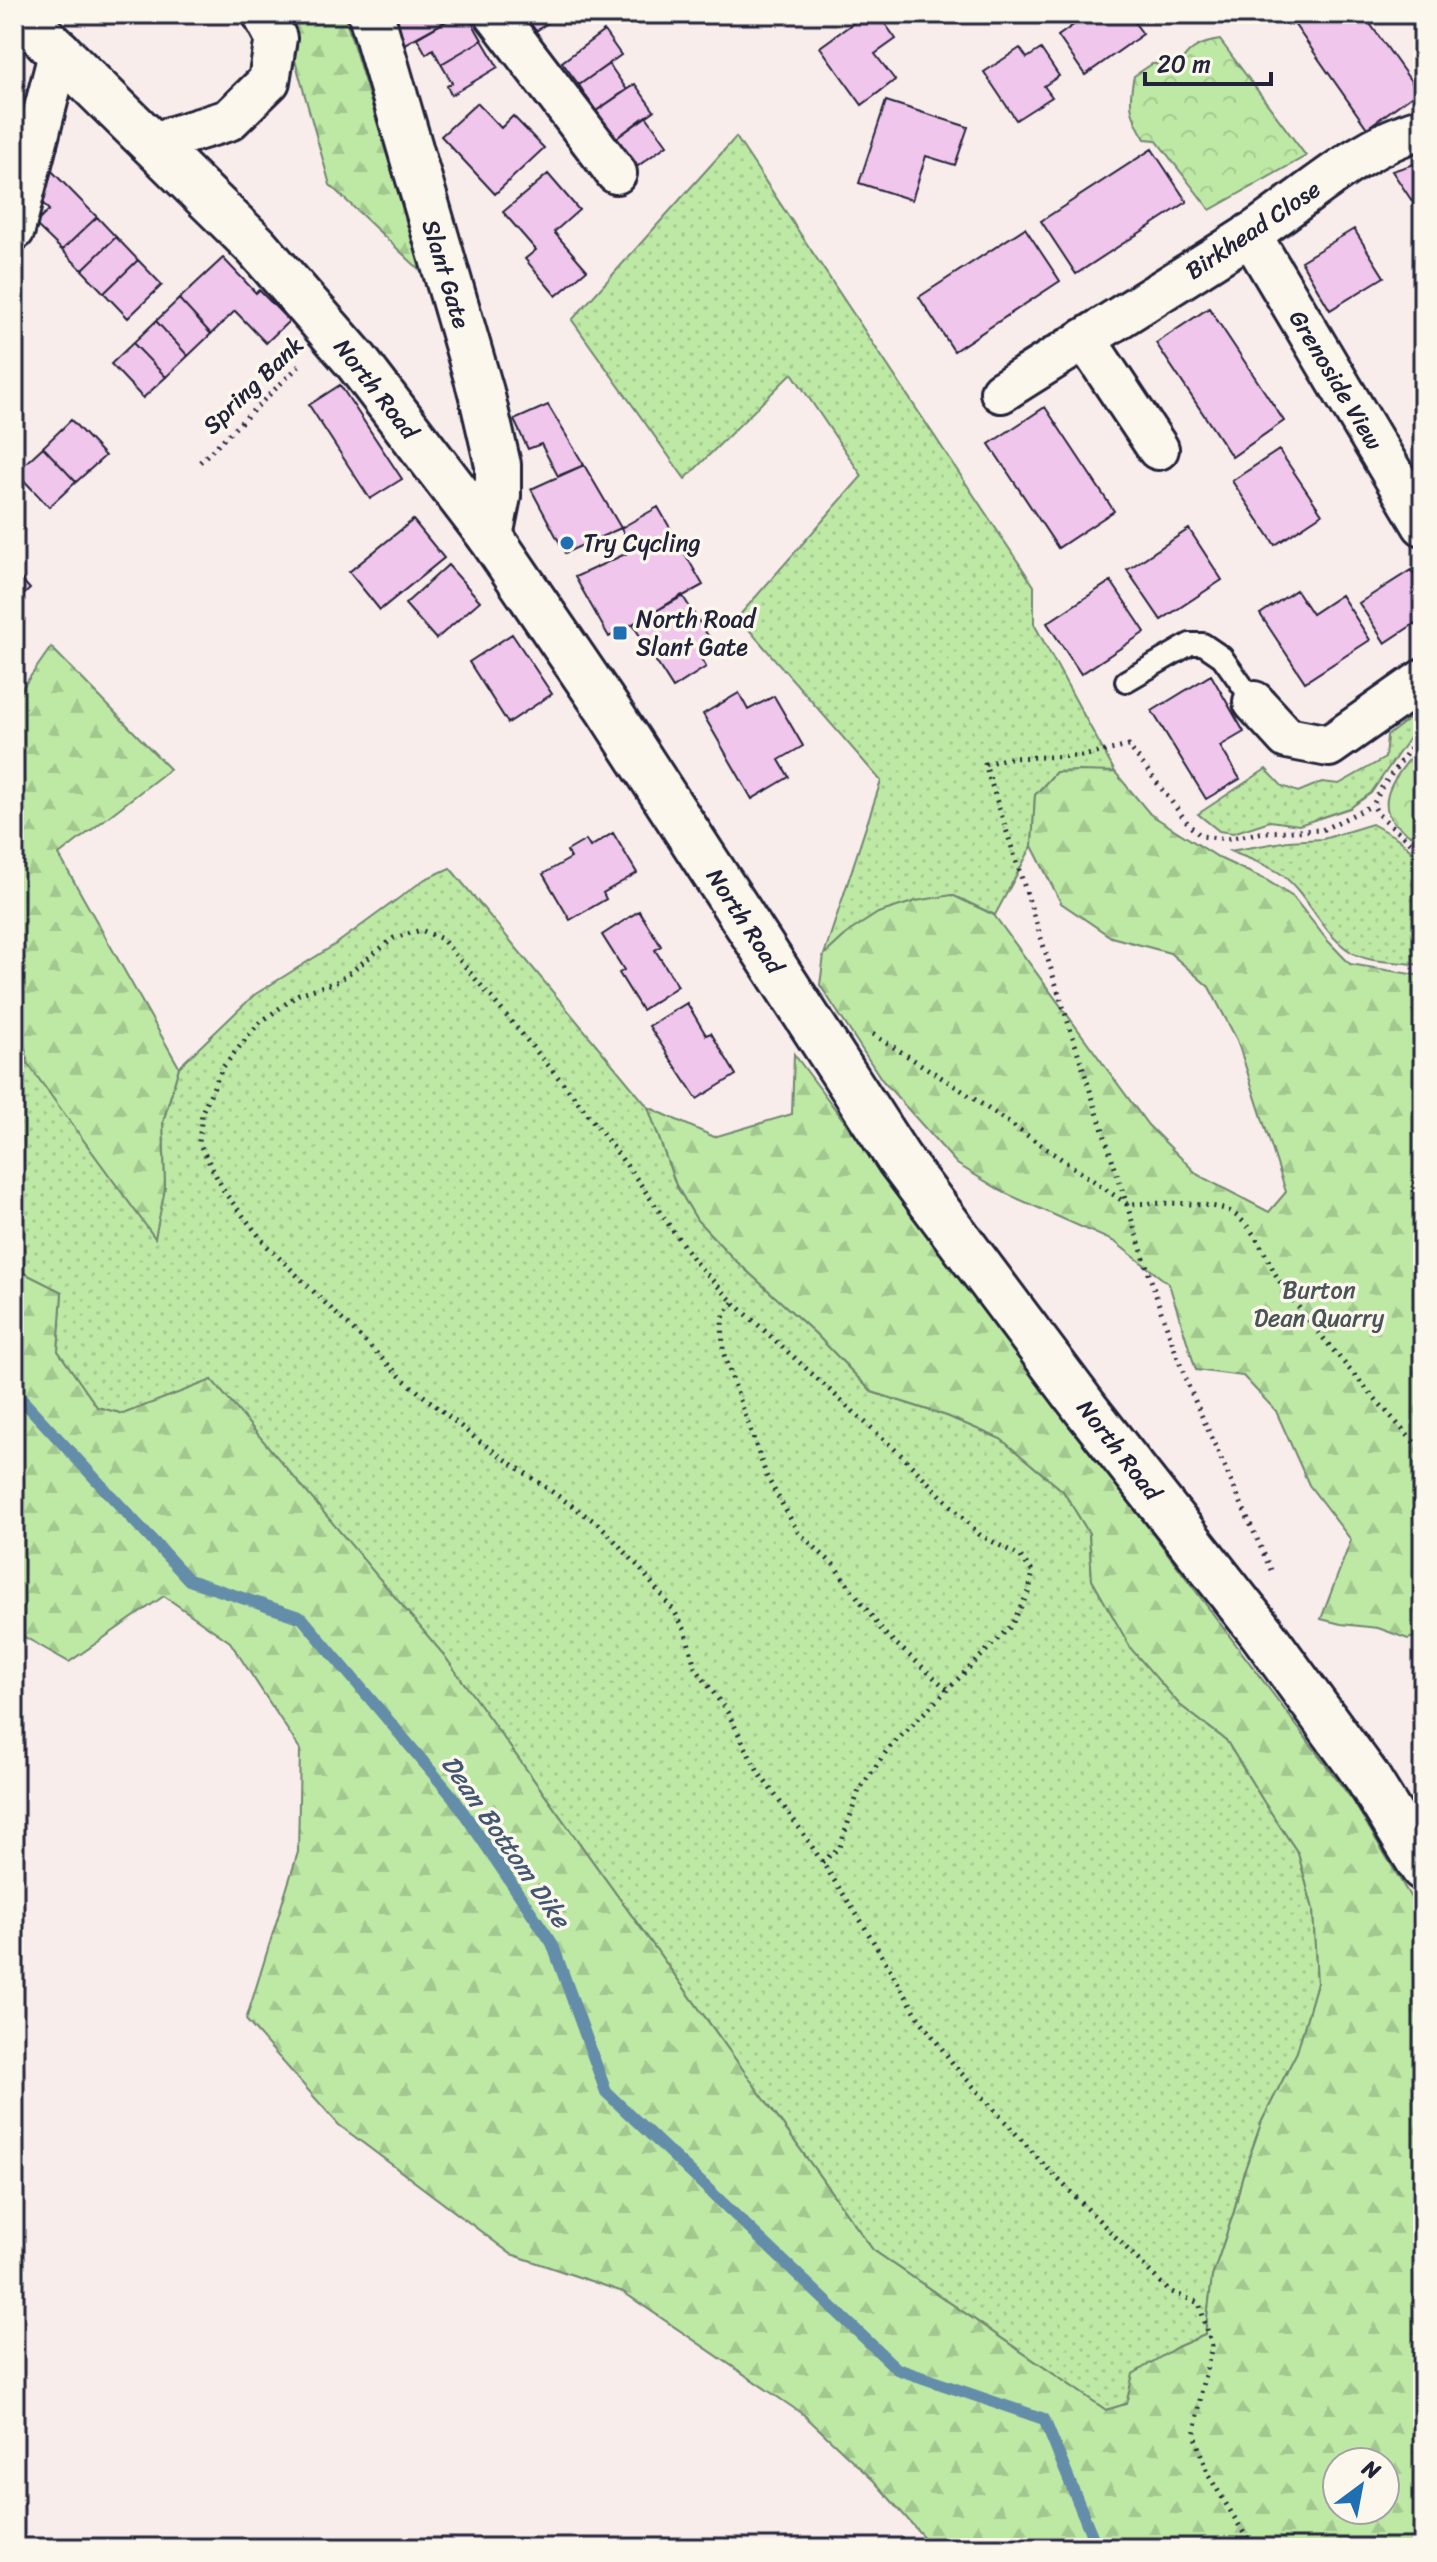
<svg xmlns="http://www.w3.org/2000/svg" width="1437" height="2562" font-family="Sriracha,sans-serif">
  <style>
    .grass { fill: url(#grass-dots); stroke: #708670; stroke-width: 2 }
    .forest { fill: url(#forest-firs); stroke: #708670; stroke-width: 2; fill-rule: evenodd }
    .park { fill: url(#park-crowns); stroke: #708670; stroke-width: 2 }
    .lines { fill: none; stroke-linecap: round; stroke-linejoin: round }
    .stream { stroke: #638da8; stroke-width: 12 }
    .building { fill: #f1c6ec; stroke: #22223b; stroke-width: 2 }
    .service-casing { stroke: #22223b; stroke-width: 26 }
    .minor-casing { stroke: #22223b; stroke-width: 46 }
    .tertiary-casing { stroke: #22223b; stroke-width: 50 }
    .secondary-casing { stroke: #22223b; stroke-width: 50 }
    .path { stroke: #22223b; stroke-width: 5; stroke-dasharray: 2 6; stroke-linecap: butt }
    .service { stroke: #fbf7ec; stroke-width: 20 }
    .minor { stroke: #fbf7ec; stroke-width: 40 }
    .tertiary { stroke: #fbf7ec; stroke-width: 44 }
    .secondary { stroke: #fbf7ec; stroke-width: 44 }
    .poi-dot { fill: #1f6fb2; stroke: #fbf7ec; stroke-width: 3 }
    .labels { text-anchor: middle; stroke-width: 7; stroke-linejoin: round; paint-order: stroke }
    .street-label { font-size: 24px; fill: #22223b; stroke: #fbf7ec }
    .poi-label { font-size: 24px; fill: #22223b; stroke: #fbf7ec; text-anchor: start }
    .park-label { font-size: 24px; fill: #495456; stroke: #fbf7ec }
    .water-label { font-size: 26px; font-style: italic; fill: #425771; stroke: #fbf7ec }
  </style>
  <defs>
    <pattern id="grass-dots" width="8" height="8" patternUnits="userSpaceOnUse" patternTransform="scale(2)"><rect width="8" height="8" fill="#bee9a5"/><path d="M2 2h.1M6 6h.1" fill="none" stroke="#a3c88f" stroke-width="1.8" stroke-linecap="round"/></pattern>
    <pattern id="forest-firs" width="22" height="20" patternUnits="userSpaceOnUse" patternTransform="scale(2)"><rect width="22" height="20" fill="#bee9a5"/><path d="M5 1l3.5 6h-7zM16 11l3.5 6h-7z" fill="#a3c88f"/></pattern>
    <pattern id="park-crowns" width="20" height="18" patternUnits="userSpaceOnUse" patternTransform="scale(2)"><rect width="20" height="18" fill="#bee9a5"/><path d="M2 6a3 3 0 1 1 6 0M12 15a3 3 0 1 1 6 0" fill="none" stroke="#a3c88f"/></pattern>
  </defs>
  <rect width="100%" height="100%" fill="#f9edec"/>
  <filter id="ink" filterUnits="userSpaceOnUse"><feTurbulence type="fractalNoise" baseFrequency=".0125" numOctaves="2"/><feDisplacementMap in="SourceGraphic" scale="16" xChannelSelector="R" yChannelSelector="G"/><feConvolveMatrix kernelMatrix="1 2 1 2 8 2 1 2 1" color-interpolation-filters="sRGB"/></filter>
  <g filter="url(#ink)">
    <path class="grass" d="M 736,137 L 1034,586 L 1034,624 L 1115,772 L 1056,772 L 1035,795 L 1032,846 L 995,915 L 952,895 L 850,931 L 824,955 L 881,781 L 738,617 L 862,476 L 792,373 L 685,479 L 572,320 Z
      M 1423,708 L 1423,718 L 1371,793 L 1350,808 L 1299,825 L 1270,821 L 1233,833 L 1219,831 L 1198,814 L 1266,769 L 1282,786 L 1298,792 L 1322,782 L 1339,784 L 1385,758 L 1387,736 Z
      M 1372,824 L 1397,838 L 1423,860 L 1423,966 C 1400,960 1371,965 1351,952 C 1320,932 1309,895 1281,874 C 1267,864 1246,858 1230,851 L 1288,841 L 1323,839 Z
      M 450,868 L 648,1107 L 676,1185 L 697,1220 L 733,1258 L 816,1334 L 872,1392 L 947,1416 L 1001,1439 L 1063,1491 L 1089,1533 L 1092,1580 L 1132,1649 L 1180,1705 L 1226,1740 L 1264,1802 L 1298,1853 L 1313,1909 L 1317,1983 L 1297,2052 L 1262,2121 L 1242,2178 L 1234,2211 L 1212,2277 L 1205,2335 L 1177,2347 L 1126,2404 L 1106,2410 L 873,2250 L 443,1654 L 212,1381 L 123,1414 L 97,1407 L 58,1351 L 62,1292 L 14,1268 L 14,994 L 28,1064 L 165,1189 L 163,1122 L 179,1067 L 254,995 L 336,944 L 425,879 Z"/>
    <path class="forest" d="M 282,14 L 344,14 L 423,273 L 330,185 Z
      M 51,647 L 170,769 L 59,855 L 179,1067 L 163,1122 L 165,1189 L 155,1238 L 28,1064 L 14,994 L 14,700 Z
      M 1079,771 L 1115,772 L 1150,814 L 1221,859 L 1266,880 L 1293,897 L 1328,941 L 1350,964 L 1423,976 L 1423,1634 L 1408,1639 L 1378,1628 L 1341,1624 L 1321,1619 L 1351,1540 L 1309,1485 L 1276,1411 L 1243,1376 L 1196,1370 L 1169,1284 L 1115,1242 L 1005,1193 L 957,1164 L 882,1080 L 820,985 L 824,955 L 850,931 L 878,913 L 916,901 L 952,895 L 994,915 L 1148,1125 L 1198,1175 L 1269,1212 L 1286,1192 L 1237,1040 L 1209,987 L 1170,953 L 1111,937 L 1061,903 L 1032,846 L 1035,795 L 1056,772 Z
      M 794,1054 L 1353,1801 L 1423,1918 L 1423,2548 L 933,2548 L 874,2481 L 804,2415 L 623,2292 L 511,2254 L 339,2125 L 246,2020 L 298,1852 L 300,1749 L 230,1642 L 164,1596 L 69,1662 L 14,1631 L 14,1268 L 62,1292 L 58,1351 L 97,1407 L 123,1414 L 212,1380 L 443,1654 L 873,2250 L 1106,2410 L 1126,2404 L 1133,2374 L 1177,2347 L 1205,2335 L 1212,2277 L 1234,2212 L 1242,2178 L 1262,2121 L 1297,2052 L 1317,1983 L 1313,1909 L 1298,1853 L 1264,1802 L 1226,1740 L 1180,1705 L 1132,1650 L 1092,1580 L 1089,1533 L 1063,1491 L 1001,1439 L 947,1416 L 872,1392 L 816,1334 L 733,1258 L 697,1220 L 676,1185 L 648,1107 L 714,1137 L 792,1114 ZM 1337,2462 L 1385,2462 L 1385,2510 L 1337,2510 Z"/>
    <path class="park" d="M 1220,40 L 1306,156 L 1210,210 L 1156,140 L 1145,139 C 1130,115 1128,103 1134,76 L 1152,64 L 1181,62 C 1192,46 1202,43 1220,40 Z
      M 1423,742 L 1423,844 C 1414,837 1399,829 1392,820 C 1373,794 1409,762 1423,742 Z"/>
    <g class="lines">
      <path class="stream" d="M 14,1391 L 189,1580 L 302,1618 L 453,1797 L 552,1943 L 606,2092 L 897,2369 L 1044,2419 L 1097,2548"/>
    </g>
    <path class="building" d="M 384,14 L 459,14 L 401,46 Z
      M 459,14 L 467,14 L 482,40 L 441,64 L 433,49 L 426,54 L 417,38 Z
      M 524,14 L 560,14 L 536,31 Z
      M 866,14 L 878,14 L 896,39 L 875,54 L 895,80 L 862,105 L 820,47 Z
      M 1089,14 L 1128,14 L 1143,34 L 1085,75 L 1058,36 Z
      M 1296,14 L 1363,14 L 1418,91 L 1367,128 L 1290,18 Z
      M 604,31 L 621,55 L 579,85 L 562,62 Z
      M 482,40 L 498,67 L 451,95 L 447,86 L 452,83 L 441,64 Z
      M 1020,48 L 1027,58 L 1041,49 L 1059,76 L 1044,86 L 1052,97 L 1016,120 L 984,72 Z
      M 609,64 L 627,90 L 596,111 L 579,85 Z
      M 635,84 L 654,111 L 615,139 L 596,111 Z
      M 886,101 L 968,127 L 955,165 L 926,156 L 912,200 L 859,183 Z
      M 477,103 L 501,128 L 513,116 L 544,148 L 495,194 L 441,136 Z
      M 646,116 L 667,145 L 635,168 L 615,139 Z
      M 1152,149 L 1187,202 L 1076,274 L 1041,221 Z
      M 1423,161 L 1423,210 L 1420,213 L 1392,171 Z
      M 43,162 L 97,217 L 62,250 L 35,224 L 49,210 L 33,194 Z
      M 548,174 L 579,210 L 554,232 L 587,270 L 556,296 L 525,259 L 536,250 L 503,212 Z
      M 97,217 L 116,237 L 82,270 L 62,250 Z
      M 1025,228 L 1060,281 L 954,351 L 919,297 Z
      M 1354,229 L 1384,277 L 1330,310 L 1301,261 Z
      M 116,237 L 138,260 L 104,293 L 82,270 Z
      M 223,258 L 256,293 L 259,290 L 289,321 L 266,343 L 235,311 L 211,334 L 179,299 Z
      M 138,260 L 162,285 L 128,318 L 104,293 Z
      M 179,299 L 211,334 L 188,356 L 156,321 Z
      M 1209,308 L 1284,421 L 1232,457 L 1156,343 Z
      M 156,321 L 188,356 L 166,377 L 133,343 Z
      M 133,343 L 166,377 L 143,398 L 111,364 Z
      M 340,385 L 402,479 L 370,499 L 309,405 Z
      M 548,405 L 584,465 L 558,476 L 541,444 L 528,449 L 514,420 Z
      M 1045,407 L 1114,511 L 1058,548 L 989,444 Z
      M 71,420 L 105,456 L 76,482 L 43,447 Z
      M 43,447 L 76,482 L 49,507 L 16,472 Z
      M 1279,450 L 1322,514 L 1275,545 L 1232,481 Z
      M 584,465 L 621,528 L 565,553 L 531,489 Z
      M 658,507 L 703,585 L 609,637 L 575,577 L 634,550 L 621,528 Z
      M 413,520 L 444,558 L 380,610 L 349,572 Z
      M 1189,529 L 1222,580 L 1161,620 L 1127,570 Z
      M 448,565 L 480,601 L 436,639 L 405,604 Z
      M 1411,570 L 1423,589 L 1423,618 L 1385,643 L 1359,603 Z
      M 14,571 L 30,589 L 14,604 Z
      M 1111,581 L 1145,632 L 1081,674 L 1047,623 Z
      M 1296,590 L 1312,614 L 1341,595 L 1370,640 L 1305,682 L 1260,614 Z
      M 682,595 L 712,642 L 697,652 L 706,667 L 673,688 L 633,625 Z
      M 512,634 L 552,694 L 508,723 L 469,662 Z
      M 1211,675 L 1244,732 L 1220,746 L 1240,779 L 1206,799 L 1152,711 Z
      M 739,693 L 748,710 L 774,696 L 803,746 L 779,760 L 789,777 L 752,799 L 703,714 Z
      M 613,833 L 637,873 L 603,893 L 606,899 L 570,920 L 543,874 L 571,858 L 567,851 L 586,840 L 590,847 Z
      M 639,911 L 661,946 L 655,950 L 678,986 L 642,1010 L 619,973 L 624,970 L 602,935 Z
      M 687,1003 L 706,1035 L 711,1033 L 736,1075 L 697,1099 L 649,1026 Z"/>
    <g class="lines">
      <defs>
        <path id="service" d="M 1126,681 L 1190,644 L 1203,644 L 1222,657 L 1254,702"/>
        <path id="minor" d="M 495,14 L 616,173
          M 153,143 L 229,120 L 269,81 L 276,38 L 263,14
          M 14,230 L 60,50
          M 1250,234 L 1423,525
          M 1085,339 L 1158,449
          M 1001,392 C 1083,340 1166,289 1248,236 C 1304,199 1357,147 1423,128
          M 1254,702 L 1287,738 L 1329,746 L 1423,680"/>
        <path id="tertiary" d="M 371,14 L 481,392 L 498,465 L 498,496 L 490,536"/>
        <path id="secondary" d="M 20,14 L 256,246 L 357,362 L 490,536 L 609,711 L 899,1159 L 1086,1409 L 1262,1633 L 1367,1777 L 1423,1868"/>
      </defs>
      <use href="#service" class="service-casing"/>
      <use href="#minor" class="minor-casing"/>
      <use href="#tertiary" class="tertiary-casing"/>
      <use href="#secondary" class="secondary-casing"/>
      <path class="path" d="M 200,462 L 303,362
        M 1420,735 L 1382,787 L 1373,805 L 1379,815 L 1423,853
        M 873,1034 L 961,1090 L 1127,1204 C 1149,1203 1213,1201 1231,1212 C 1260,1230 1267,1266 1287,1292 C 1329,1348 1376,1400 1423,1452
        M 733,1302 L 722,1319 L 723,1352 L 767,1477 L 798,1532 L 833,1564 L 884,1633 L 948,1690
        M 1271,1570 L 1187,1383 L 1161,1311 L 985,764 L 1009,758 L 1082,756 L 1129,746 L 1190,826 L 1201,836 L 1227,839 L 1264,832 L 1322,830 L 1373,805
        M 822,1862 L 840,1847 L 859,1790 L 888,1749 L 1011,1626 L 1029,1591 L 1033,1572 L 1020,1556 L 980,1535 L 901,1455 L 733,1302 L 695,1262 L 634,1175 L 573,1095 L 442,939 L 421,930 L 394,938 L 339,981 L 299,994 L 258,1024 L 223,1067 L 202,1112 L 199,1143 L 225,1193 L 267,1246 L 404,1380 L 475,1438 L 601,1526 L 638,1566 L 674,1611 L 685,1630 L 695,1667 L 728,1713 L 758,1772 L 803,1833 L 861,1921 L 919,2018 L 954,2065 L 1046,2167 L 1169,2291 L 1199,2303 L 1212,2346 L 1202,2387 L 1195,2434 L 1209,2476 L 1253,2548"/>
      <use href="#service" class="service"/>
      <use href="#minor" class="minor"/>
      <use href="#tertiary" class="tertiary"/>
      <use href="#secondary" class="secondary"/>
    </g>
  </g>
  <g class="poi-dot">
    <circle cx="567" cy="543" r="8"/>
    <rect x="612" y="625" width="16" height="16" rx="4"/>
  </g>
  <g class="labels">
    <g class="street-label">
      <text transform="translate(1253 230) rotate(-34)" y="8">Birkhead Close</text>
      <text transform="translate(446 274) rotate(73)" y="8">Slant Gate</text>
      <text transform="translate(1336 380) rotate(59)" y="8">Grenoside View</text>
      <text transform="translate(253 385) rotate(-44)" y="8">Spring Bank</text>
      <text transform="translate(376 389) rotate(52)" y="8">North Road</text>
      <text transform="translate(745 921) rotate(57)" y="8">North Road</text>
      <text transform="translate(1119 1450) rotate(52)" y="8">North Road</text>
    </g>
    <g class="poi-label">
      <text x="583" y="551">Try Cycling</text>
      <text x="636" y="627">North Road<tspan x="636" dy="28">Slant Gate</tspan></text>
    </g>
    <g class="park-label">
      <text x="1319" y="1298">Burton<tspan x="1319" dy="28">Dean Quarry</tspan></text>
    </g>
    <g class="water-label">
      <text transform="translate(506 1841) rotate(55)" y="9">Dean Bottom Dike</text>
    </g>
  </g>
  <rect width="1437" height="2562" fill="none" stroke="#fbf7ec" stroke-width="48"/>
  <rect x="24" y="24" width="1389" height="2514" fill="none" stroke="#22223b" stroke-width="3" filter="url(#ink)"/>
  <g transform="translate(1361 2486) rotate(32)"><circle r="38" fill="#fbf7ec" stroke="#a4a2a5" stroke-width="2"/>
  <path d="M0-6L14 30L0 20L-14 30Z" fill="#1f6fb2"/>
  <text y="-12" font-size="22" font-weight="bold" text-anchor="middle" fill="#22223b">N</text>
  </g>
  <path d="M1145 72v12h126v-12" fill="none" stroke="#22223b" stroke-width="4"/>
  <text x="1157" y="72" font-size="24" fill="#22223b" stroke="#fbf7ec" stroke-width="6" paint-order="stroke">20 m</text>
</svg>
